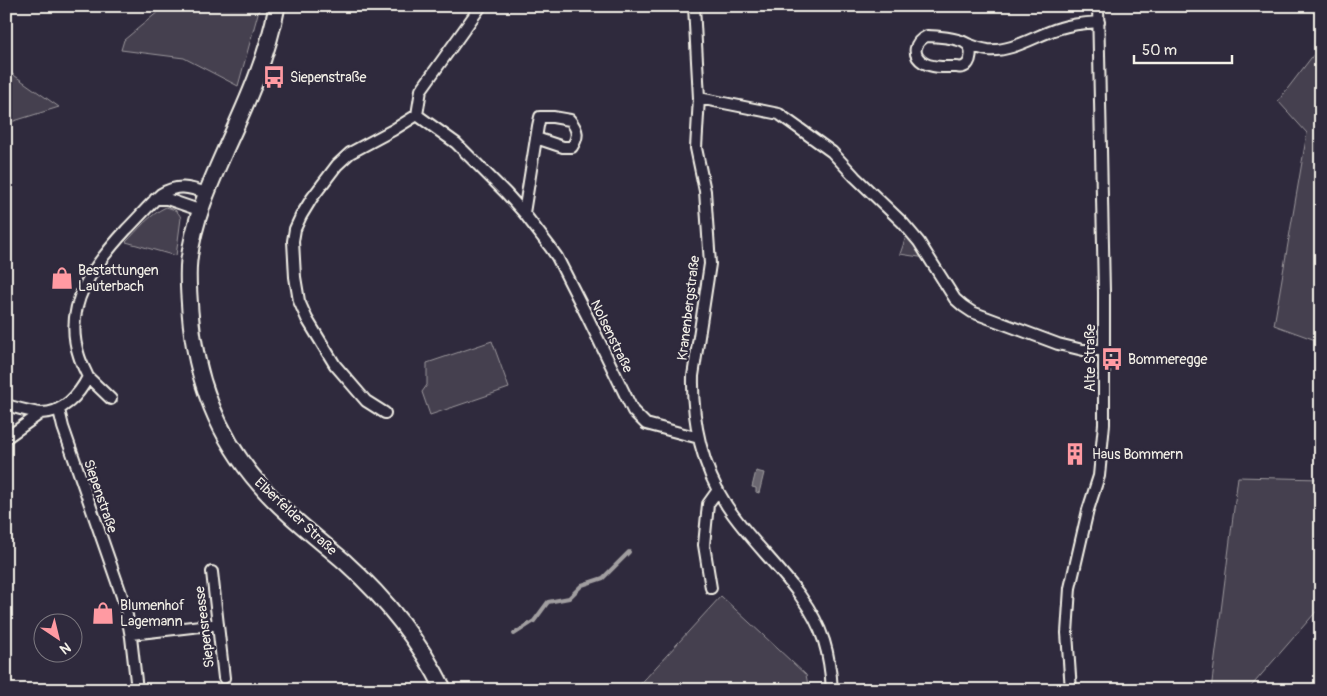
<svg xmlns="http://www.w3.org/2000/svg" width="1327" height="696" font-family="Pangolin,sans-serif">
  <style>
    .green { fill: #454050; stroke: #9c989c }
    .water { fill: #6a6670; stroke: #a19ea0 }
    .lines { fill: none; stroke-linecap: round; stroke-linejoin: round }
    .stream { stroke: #a19ea0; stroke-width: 4 }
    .street-casing { stroke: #f4f1e8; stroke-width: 14 }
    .secondary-casing { stroke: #f4f1e8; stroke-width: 19 }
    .street { stroke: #2f2a3d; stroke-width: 10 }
    .secondary { stroke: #2f2a3d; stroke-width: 15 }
    .labels { text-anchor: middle; stroke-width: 4.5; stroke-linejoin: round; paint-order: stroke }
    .poi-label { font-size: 14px; fill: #f4f1e8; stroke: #2f2a3d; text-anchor: start }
    .street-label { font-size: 14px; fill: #f4f1e8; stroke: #2f2a3d }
  </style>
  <rect width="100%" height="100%" fill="#2f2a3d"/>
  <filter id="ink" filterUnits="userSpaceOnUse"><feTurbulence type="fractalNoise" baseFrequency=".02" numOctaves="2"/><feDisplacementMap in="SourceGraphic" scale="10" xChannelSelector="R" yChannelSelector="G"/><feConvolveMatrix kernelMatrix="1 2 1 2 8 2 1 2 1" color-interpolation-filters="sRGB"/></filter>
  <g filter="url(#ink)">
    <path class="green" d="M 165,6 L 260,6 L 238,86 L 184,58 L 121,50 L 124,40 Z
      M 1321,45 L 1321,342 L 1274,325 L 1307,133 L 1278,101 Z
      M 6,71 L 8,71 L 59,107 L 14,121 L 6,125 Z
      M 166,207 C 173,209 178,210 181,218 L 176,256 L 126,242 C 138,230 149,215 166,207 Z
      M 907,234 L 926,258 L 900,254 Z
      M 492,341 L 509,388 L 430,415 L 422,392 L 427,385 L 427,363 Z
      M 1238,477 L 1321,479 L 1321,606 L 1248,690 L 1211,690 Z
      M 721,596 L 806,675 L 809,690 L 635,690 Z"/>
    <path class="water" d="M 756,471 L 764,473 L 759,493 L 756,492 L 756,488 L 752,487 Z"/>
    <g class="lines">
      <path class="stream" d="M 514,634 L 534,621 L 548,602 L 569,598 L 582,585 L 603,578 L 629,552"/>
      <defs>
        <path id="street" d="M 694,6 L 699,98 L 696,148 L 705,191 L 710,264 L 693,376 C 692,421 702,468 727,506 C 757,552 807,588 824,641 C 829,657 831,673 832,690
          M 927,36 C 937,36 957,38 966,43 C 973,48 972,64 963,67 C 961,68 958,67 956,67 C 946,67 933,68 924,63 C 911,55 914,42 927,36 Z
          M 965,43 C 973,46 980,49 988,50 C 1013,52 1036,35 1060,28 C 1072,24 1085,23 1099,22
          M 699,98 L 779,114 L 832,152 L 855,177 L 903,223 L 919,242 L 955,299 L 963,306 L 972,312 L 1058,344 L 1083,350 L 1104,350
          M 417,115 L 456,143 L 506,193 L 524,213 L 550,247 L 557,257 L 588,318 L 633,411 L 646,424 L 699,438
          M 417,115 L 421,90 L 481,6
          M 155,199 L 167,199 L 199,210
          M 524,213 L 538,126 L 540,117 L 553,117 L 570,120 C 578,130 579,136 572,147 L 563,147 L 536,138
          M 88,377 L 111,399
          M 6,405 C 17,408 30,412 41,413 C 63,413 79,395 88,377 C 85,370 81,363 79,356 C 62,305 94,265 126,230 C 138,218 149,205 161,194 C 177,184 189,187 206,193
          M 59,410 L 63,427 L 125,605 L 131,637 L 137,690
          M 385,413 L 366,401 L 335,365 L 307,319 L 299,301 L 295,277 L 293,241 L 295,229 L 301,216 L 312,198 L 337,165 L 350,153 L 393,130 L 417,115
          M 6,438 L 41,413
          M 212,572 L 224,678
          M 711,588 L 704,545 L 708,504 L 718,490
          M 131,634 L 218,624
          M 1071,690 L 1067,633 L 1070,588 L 1088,510 L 1099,476 L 1104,424 L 1104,292 L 1098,6"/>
        <path id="secondary" d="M 277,6 C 268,56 247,102 226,148 C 210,184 194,219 189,260 C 187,277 189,294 190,311 C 195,376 217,436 260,485 C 285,514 316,537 345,562 C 386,599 419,640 444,690"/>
      </defs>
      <use href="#street" class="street-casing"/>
      <use href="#secondary" class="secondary-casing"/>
      <use href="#street" class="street"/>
      <use href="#secondary" class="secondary"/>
    </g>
  </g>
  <defs>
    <symbol id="bus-bare" viewBox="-9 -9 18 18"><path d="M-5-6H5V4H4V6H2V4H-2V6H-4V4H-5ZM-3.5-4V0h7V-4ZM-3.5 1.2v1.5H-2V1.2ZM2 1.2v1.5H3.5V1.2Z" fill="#ff9aa2" stroke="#2f2a3d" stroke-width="2.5" paint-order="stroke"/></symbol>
    <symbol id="shop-bare" viewBox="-9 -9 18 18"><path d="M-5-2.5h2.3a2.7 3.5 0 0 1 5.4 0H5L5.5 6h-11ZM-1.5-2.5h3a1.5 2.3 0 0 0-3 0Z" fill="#ff9aa2" stroke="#2f2a3d" stroke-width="2.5" paint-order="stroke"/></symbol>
    <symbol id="building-bare" viewBox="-9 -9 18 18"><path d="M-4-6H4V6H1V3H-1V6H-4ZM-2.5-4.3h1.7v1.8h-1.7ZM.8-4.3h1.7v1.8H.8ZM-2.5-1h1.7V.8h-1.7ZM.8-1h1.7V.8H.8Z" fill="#ff9aa2" stroke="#2f2a3d" stroke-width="2.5" paint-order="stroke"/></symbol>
  </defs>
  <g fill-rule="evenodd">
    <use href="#bus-bare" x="258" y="61" width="32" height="32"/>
    <use href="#shop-bare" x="46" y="262" width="32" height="32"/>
    <use href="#bus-bare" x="1096" y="343" width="32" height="32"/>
    <use href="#building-bare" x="1059" y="438" width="32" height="32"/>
    <use href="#shop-bare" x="87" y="597" width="32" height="32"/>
  </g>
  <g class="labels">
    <g class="poi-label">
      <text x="290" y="82">Siepenstraße</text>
      <text x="78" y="275">Bestattungen<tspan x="78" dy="16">Lauterbach</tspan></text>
      <text x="1128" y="364">Bommeregge</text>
      <text x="1092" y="459">Haus Bommern</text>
      <text x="120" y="610">Blumenhof<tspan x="120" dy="16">Lagemann</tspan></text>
    </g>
    <g class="street-label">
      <text transform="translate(688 308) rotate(-83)" y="5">Kranenbergstraße</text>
      <text transform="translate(612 336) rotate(64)" y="5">Nolsenstraße</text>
      <text transform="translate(1090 358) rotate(-90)" y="5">Alte Straße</text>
      <text transform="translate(101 496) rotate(71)" y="5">Siepenstraße</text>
      <text transform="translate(296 516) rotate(43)" y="5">Elberfelder Straße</text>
      <text transform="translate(204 627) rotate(-97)" y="5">Siepensreasse</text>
    </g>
  </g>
  <rect width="1327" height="696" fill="none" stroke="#2f2a3d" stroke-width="25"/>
  <rect x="12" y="12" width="1302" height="671" fill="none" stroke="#f4f1e8" stroke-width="2" filter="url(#ink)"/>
  <g transform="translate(58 638) rotate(145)"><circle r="24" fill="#2f2a3d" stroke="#7e7a81"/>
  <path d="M0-4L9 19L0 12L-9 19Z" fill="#ff9aa2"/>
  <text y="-8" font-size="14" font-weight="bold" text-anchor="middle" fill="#f4f1e8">N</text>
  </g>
  <path d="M1134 55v8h98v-8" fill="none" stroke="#f4f1e8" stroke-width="2.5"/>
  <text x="1142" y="55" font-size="15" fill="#f4f1e8" stroke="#2f2a3d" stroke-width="4" paint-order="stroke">50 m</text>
</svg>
